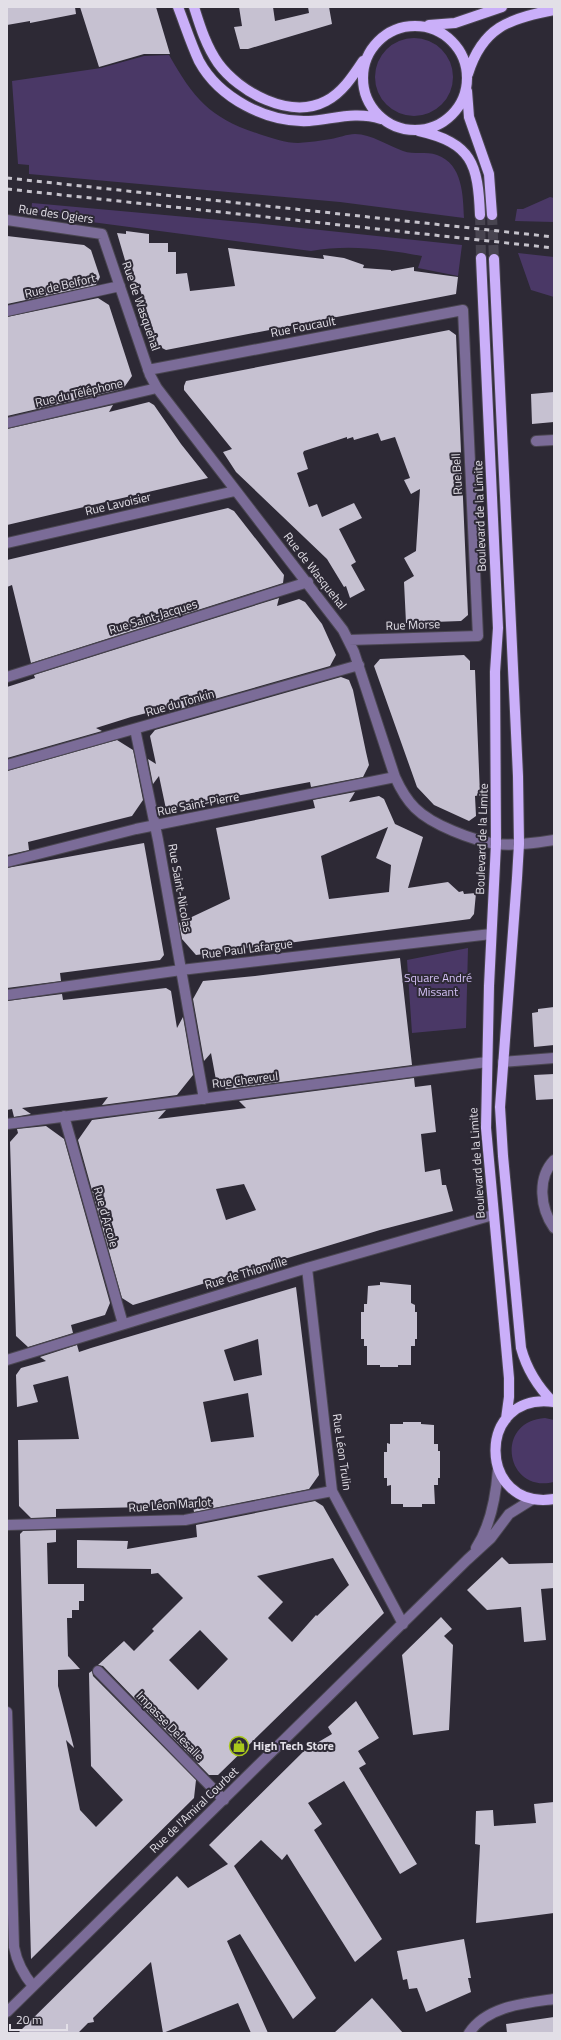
<svg xmlns="http://www.w3.org/2000/svg" width="561" height="2040" font-family="'Titillium Web',sans-serif">
  <style>
    .green { fill: #4a3866 }
    .building { fill: #c6c1d1; fill-rule: evenodd }
    .lines { fill: none; stroke-linecap: round; stroke-linejoin: round }
    .major-tunnel { stroke: #484450; stroke-width: 10; stroke-dasharray: 10 5; stroke-linecap: butt }
    .minor-casing { stroke: #4a4651; stroke-width: 12 }
    .major-casing { stroke: #4a4651; stroke-width: 12 }
    .minor { stroke: #7b6c98; stroke-width: 10 }
    .major { stroke: #caaff9; stroke-width: 10 }
    .rail { stroke: #c5c2cb; stroke-width: 3; stroke-dasharray: 5 5; stroke-linecap: butt }
    .labels { text-anchor: middle; stroke-width: 4; stroke-linejoin: round; paint-order: stroke }
    .street-label { font-size: 12px; fill: #e2dfe7; stroke: #2d2935 }
    .park-label { font-size: 12px; fill: #d5c2f7; stroke: #2d2935 }
    .poi-label { font-size: 12px; font-weight: bold; fill: #e2dfe7; stroke: #2d2935; text-anchor: start }
  </style>
  <rect width="100%" height="100%" fill="#2d2935"/>
  <path class="green" d="M375 77a39 39 0 1 1 78 0a39 39 0 1 1-78 0Z
    M 169,55 C 194,99 210,118 259,134 C 271,138 286,143 298,143 C 309,142 320,141 331,139 C 338,138 347,134 355,134 C 371,134 389,146 403,151 C 414,155 426,151 437,155 C 463,164 463,196 464,218 L 340,202 L 29,174 L 29,165 L 18,164 L 12,81 L 101,68 L 144,56 Z
    M 550,197 L 554,198 L 554,222 L 515,221 L 517,209 L 523,209 Z
    M 32,203 L 253,223 L 462,245 L 458,276 L 418,268 L 422,256 C 385,249 348,244 311,251 L 31,214 Z
    M 518,253 L 554,257 L 554,297 L 531,290 Z
    M 468,948 L 466,1028 L 412,1033 L 407,960 Z
    M 545,1418 L 554,1420 L 554,1482 C 505,1494 494,1421 545,1418 Z"/>
  <path class="building" d="M 7,7 L 75,7 L 76,14 L 30,23 L 30,21 L 7,25 Z
    M 80,7 L 156,7 L 170,54 L 144,54 L 99,67 Z
    M 239,7 L 273,7 L 275,21 L 309,13 L 308,7 L 329,7 L 332,24 L 248,49 L 240,49 L 234,27 L 242,26 Z
    M 126,231 L 149,234 L 149,243 L 168,243 L 168,252 L 176,252 L 176,274 L 187,273 L 190,291 L 235,286 L 228,248 L 324,259 L 323,255 L 344,258 L 364,265 L 363,268 L 391,270 L 391,271 L 414,267 L 414,271 L 458,277 L 456,294 L 166,350 L 158,346 L 138,283 L 132,284 L 117,233 L 126,234 Z
    M 7,236 L 84,245 L 91,250 L 100,277 L 96,285 L 7,304 Z
    M 98,298 L 109,305 L 132,376 L 123,389 L 7,416 L 7,317 Z
    M 449,330 L 456,335 L 468,615 L 461,621 L 406,623 L 404,582 L 414,576 L 404,558 L 416,551 L 420,489 L 411,494 L 404,480 L 410,478 L 395,437 L 381,441 L 378,433 L 354,440 L 353,437 L 347,439 L 347,437 L 304,451 L 303,453 L 308,469 L 297,473 L 309,507 L 317,504 L 322,517 L 354,503 L 362,518 L 339,529 L 356,562 L 351,565 L 365,590 L 350,598 L 346,586 L 344,587 L 327,559 L 236,472 L 223,452 L 232,449 L 184,390 L 184,386 L 186,381 Z
    M 554,392 L 554,422 L 532,424 L 531,394 Z
    M 149,402 L 154,405 L 181,444 L 208,478 L 7,525 L 7,429 L 113,405 L 109,412 Z
    M 228,508 L 234,511 L 284,575 L 283,583 L 31,663 L 12,585 L 7,587 L 7,560 Z
    M 279,598 L 277,606 L 299,599 L 305,602 L 322,624 L 336,655 L 330,666 L 169,712 L 174,706 L 131,717 L 96,728 L 102,731 L 7,758 L 7,687 L 35,678 L 34,675 Z
    M 464,655 L 470,661 L 470,670 L 475,670 L 480,795 L 475,796 L 476,816 L 469,821 L 434,805 L 417,787 L 374,666 L 380,659 Z
    M 341,677 L 349,680 L 353,690 L 366,752 L 369,765 L 363,777 L 311,787 L 310,782 L 166,809 L 159,776 L 153,784 L 148,759 L 156,764 L 150,736 L 155,730 Z
    M 117,740 L 133,750 L 143,800 L 132,816 L 28,842 L 29,850 L 7,855 L 7,771 Z
    M 355,792 L 349,802 L 379,796 L 384,799 L 395,824 L 423,837 L 408,888 L 448,882 L 459,892 L 463,891 L 464,894 L 476,893 L 474,914 L 470,919 L 196,955 L 182,939 L 179,923 L 230,899 L 216,828 L 315,808 L 313,800 ZM 388,827 L 376,858 L 391,865 L 389,892 L 329,899 L 321,856 Z
    M 144,843 L 164,955 L 160,960 L 60,973 L 61,981 L 7,988 L 7,868 Z
    M 400,958 L 412,1065 L 226,1089 L 216,1080 L 211,1053 L 204,1061 L 193,999 L 203,981 L 255,976 Z
    M 166,988 L 171,991 L 177,1028 L 183,1017 L 193,1075 L 177,1095 L 102,1105 L 108,1097 L 22,1108 L 31,1114 L 14,1117 L 12,1109 L 7,1110 L 7,1001 L 62,994 L 63,1000 Z
    M 554,1007 L 554,1045 L 534,1047 L 532,1013 L 538,1012 L 538,1009 Z
    M 554,1074 L 554,1099 L 536,1100 L 534,1075 Z
    M 414,1078 L 415,1087 L 431,1085 L 436,1132 L 421,1134 L 425,1172 L 440,1169 L 442,1185 L 446,1185 L 453,1211 L 380,1230 L 133,1305 L 122,1298 L 78,1140 L 92,1120 L 166,1110 L 158,1119 L 246,1108 L 239,1101 ZM 244,1184 L 256,1210 L 226,1220 L 216,1189 Z
    M 46,1126 L 64,1139 L 110,1303 L 105,1315 L 71,1325 L 73,1333 L 28,1347 L 16,1336 L 10,1142 L 18,1133 L 17,1129 Z
    M 380,1282 L 411,1285 L 411,1303 L 415,1305 L 415,1312 L 417,1312 L 417,1339 L 415,1339 L 415,1346 L 411,1346 L 411,1365 L 398,1365 L 398,1367 L 380,1367 L 380,1365 L 367,1365 L 367,1346 L 364,1346 L 364,1339 L 361,1339 L 361,1312 L 364,1312 L 364,1304 L 367,1304 L 368,1286 L 380,1285 Z
    M 296,1287 L 319,1475 L 309,1489 L 194,1512 L 193,1506 L 56,1509 L 56,1517 L 31,1518 L 19,1506 L 18,1440 L 79,1439 L 68,1376 L 33,1385 L 38,1402 L 17,1407 L 16,1375 L 21,1368 L 46,1361 L 40,1357 L 77,1345 L 79,1352 L 91,1348 ZM 258,1339 L 262,1375 L 234,1381 L 224,1350 ZM 248,1393 L 254,1437 L 211,1442 L 203,1402 Z
    M 403,1422 L 421,1422 L 421,1424 L 434,1425 L 434,1444 L 438,1444 L 438,1451 L 440,1451 L 440,1478 L 438,1478 L 438,1485 L 434,1485 L 435,1504 L 422,1504 L 422,1507 L 403,1507 L 403,1504 L 391,1504 L 391,1485 L 387,1486 L 387,1478 L 384,1478 L 384,1452 L 387,1452 L 387,1443 L 390,1444 L 390,1424 L 403,1424 Z
    M 315,1501 L 323,1506 L 384,1613 L 218,1775 L 209,1775 L 103,1666 L 98,1665 L 124,1641 L 134,1651 L 154,1631 L 152,1629 L 183,1598 L 158,1573 L 151,1574 L 151,1569 L 77,1568 L 77,1540 L 128,1541 L 127,1549 L 197,1537 L 196,1525 ZM 333,1558 L 349,1585 L 317,1616 L 316,1615 L 292,1642 L 268,1618 L 283,1602 L 257,1576 ZM 200,1630 L 228,1659 L 198,1690 L 169,1660 Z
    M 56,1530 L 56,1542 L 47,1543 L 48,1584 L 84,1584 L 84,1601 L 79,1601 L 79,1610 L 72,1610 L 72,1618 L 67,1618 L 68,1656 L 80,1669 L 58,1670 L 58,1686 L 74,1748 L 66,1740 L 80,1810 L 96,1827 L 123,1800 L 91,1766 L 89,1673 L 92,1671 L 93,1676 L 196,1780 L 194,1798 L 31,1959 L 20,1534 L 23,1531 Z
    M 502,1557 L 509,1564 L 554,1563 L 554,1588 L 541,1589 L 546,1640 L 524,1642 L 521,1607 L 487,1610 L 467,1590 Z
    M 441,1617 L 452,1629 L 444,1636 L 453,1645 L 449,1730 L 413,1735 L 402,1655 Z
    M 356,1701 L 379,1738 L 358,1751 L 366,1764 L 359,1768 L 417,1864 L 400,1874 L 344,1781 L 308,1803 L 322,1824 L 314,1830 L 382,1939 L 355,1962 L 287,1854 L 282,1860 L 261,1840 L 234,1866 L 316,1998 L 293,2019 L 240,1934 L 227,1941 L 268,2033 L 251,2033 L 238,2003 L 163,2033 L 151,1962 L 93,2018 L 94,2022 L 88,2023 L 78,2033 L 18,2033 L 177,1876 L 188,1888 L 228,1864 L 209,1845 L 305,1750 L 332,1734 L 328,1727 Z
    M 554,1802 L 554,1913 L 476,1923 L 480,1845 L 475,1844 L 476,1811 L 493,1810 L 494,1826 L 536,1823 L 534,1804 Z
    M 464,1939 L 471,1978 L 468,1978 L 471,1992 L 426,2012 L 417,1988 L 409,1989 L 407,1979 L 403,1980 L 397,1951 Z
    M 372,1998 L 403,2033 L 334,2033 Z
    M 554,2017 L 554,2033 L 507,2033 L 506,2024 Z"/>
  <g class="lines">
    <path class="major-tunnel" d="M 480,215 L 481,258
      M 492,215 L 494,259"/>
    <defs>
      <path id="minor" d="M 7,220 L 102,234 L 150,375 L 157,388 L 343,630 L 354,652 L 395,777 C 400,788 406,799 415,808 C 432,825 472,840 496,844 C 515,846 535,843 554,840
        M 7,311 L 120,286
        M 148,370 L 463,310 L 478,636 L 349,640
        M 7,423 L 157,388
        M 536,441 L 554,440
        M 7,543 L 235,491
        M 7,677 L 308,582
        M 135,729 L 158,840 L 204,1099
        M 7,765 L 359,665
        M 7,862 L 136,829 L 395,777
        M 7,995 L 181,970 L 491,934
        M 503,1062 L 554,1058
        M 64,1116 L 123,1324
        M 7,1124 L 487,1062
        M 554,1160 C 537,1178 540,1208 554,1228
        M 307,1268 L 332,1491 L 403,1624
        M 7,1360 L 307,1268 L 493,1215
        M 7,1525 L 185,1520 L 332,1491
        M 476,1548 C 491,1525 496,1496 498,1469
        M 98,1671 L 224,1800
        M 7,1712 L 14,1947 C 17,1963 23,1974 33,1986
        M 7,2012 L 467,1560 L 491,1538 L 509,1514 L 533,1499
        M 469,2033 C 487,2006 525,2003 554,1999"/>
      <path id="major" d="M 178,7 C 185,25 191,44 199,61 C 219,98 267,123 309,121 C 334,119 356,111 381,119
        M 194,7 C 200,26 206,46 218,63 C 239,92 290,120 326,101 C 342,93 353,76 363,61
        M 429,25 L 455,23 L 502,7
        M363 78a52 52 0 1 1 104 0a52 52 0 1 1-104 0Z
        M 468,74 C 482,28 509,18 554,10
        M 467,91 L 469,117 L 489,174 L 492,215
        M 419,131 C 472,143 478,164 480,215
        M 481,258 L 498,628 L 495,672 L 496,844 L 489,986 L 486,1128 L 509,1378 L 509,1397 L 506,1419
        M 494,259 L 518,776 L 519,844 L 517,878 L 500,1107 L 503,1156 L 521,1348 C 527,1370 537,1386 553,1402
        M 554,1402 C 475,1391 477,1511 554,1499"/>
    </defs>
    <use href="#minor" class="minor-casing"/>
    <use href="#major" class="major-casing"/>
    <use href="#minor" class="minor"/>
    <use href="#major" class="major"/>
    <path class="rail" d="M 7,178 L 554,237
      M 7,189 L 554,248"/>
  </g>
  <defs>
    <symbol id="shop-ring" viewBox="-11 -11 22 22"><circle r="9.5" fill="#2d2935" stroke="#a8c71c" stroke-width="1.5"/><path d="M-5-2.5h2.3a2.7 3.5 0 0 1 5.4 0H5L5.5 6h-11ZM-1.5-2.5h3a1.5 2.3 0 0 0-3 0Z" fill="#a8c71c"/></symbol>
  </defs>
  <g fill-rule="evenodd">
    <use href="#shop-ring" x="228" y="1735" width="22" height="22"/>
  </g>
  <g class="labels">
    <g class="street-label">
      <text transform="translate(56 214) rotate(8)" y="4">Rue des Ogiers</text>
      <text transform="translate(60 286) rotate(-13)" y="4">Rue de Belfort</text>
      <text transform="translate(141 306) rotate(71)" y="4">Rue de Wasquehal</text>
      <text transform="translate(303 327) rotate(-11)" y="4">Rue Foucault</text>
      <text transform="translate(79 393) rotate(-13)" y="4">Rue du Téléphone</text>
      <text transform="translate(457 474) rotate(-93)" y="4">Rue Bell</text>
      <text transform="translate(118 504) rotate(-13)" y="4">Rue Lavoisier</text>
      <text transform="translate(480 516) rotate(-92)" y="4">Boulevard de la Limite</text>
      <text transform="translate(315 571) rotate(52)" y="4">Rue de Wasquehal</text>
      <text transform="translate(153 617) rotate(-17)" y="4">Rue Saint-Jacques</text>
      <text transform="translate(413 625) rotate(-2)" y="4">Rue Morse</text>
      <text transform="translate(180 703) rotate(-16)" y="4">Rue du Tonkin</text>
      <text transform="translate(198 804) rotate(-11)" y="4">Rue Saint-Pierre</text>
      <text transform="translate(482 839) rotate(-88)" y="4">Boulevard de la Limite</text>
      <text transform="translate(180 888) rotate(80)" y="4">Rue Saint-Nicolas</text>
      <text transform="translate(247 949) rotate(-7)" y="4">Rue Paul Lafargue</text>
      <text transform="translate(245 1080) rotate(-7)" y="4">Rue Chevreul</text>
      <text transform="translate(477 1163) rotate(-94)" y="4">Boulevard de la Limite</text>
      <text transform="translate(106 1217) rotate(74)" y="4">Rue d'Arcole</text>
      <text transform="translate(246 1273) rotate(-17)" y="4">Rue de Thionville</text>
      <text transform="translate(342 1452) rotate(82)" y="4">Rue Léon Trulin</text>
      <text transform="translate(170 1505) rotate(-4)" y="4">Rue Léon Marlot</text>
      <text transform="translate(170 1726) rotate(46)" y="4">Impasse Delesalle</text>
      <text transform="translate(194 1810) rotate(-44)" y="4">Rue de l'Amiral Courbet</text>
    </g>
    <g class="park-label">
      <text x="438" y="982">Square André<tspan x="438" dy="14">Missant</tspan></text>
    </g>
    <g class="poi-label">
      <text x="253" y="1750">High Tech Store</text>
    </g>
  </g>
  <rect width="561" height="2040" fill="none" stroke="#e2dfe7" stroke-width="16"/>
  <path d="M10 2024v6h57v-6" fill="none" stroke="#e2dfe7" stroke-width="2"/>
  <text x="16" y="2024" font-size="12" fill="#e2dfe7" stroke="#2d2935" stroke-width="3" paint-order="stroke">20 m</text>
</svg>
